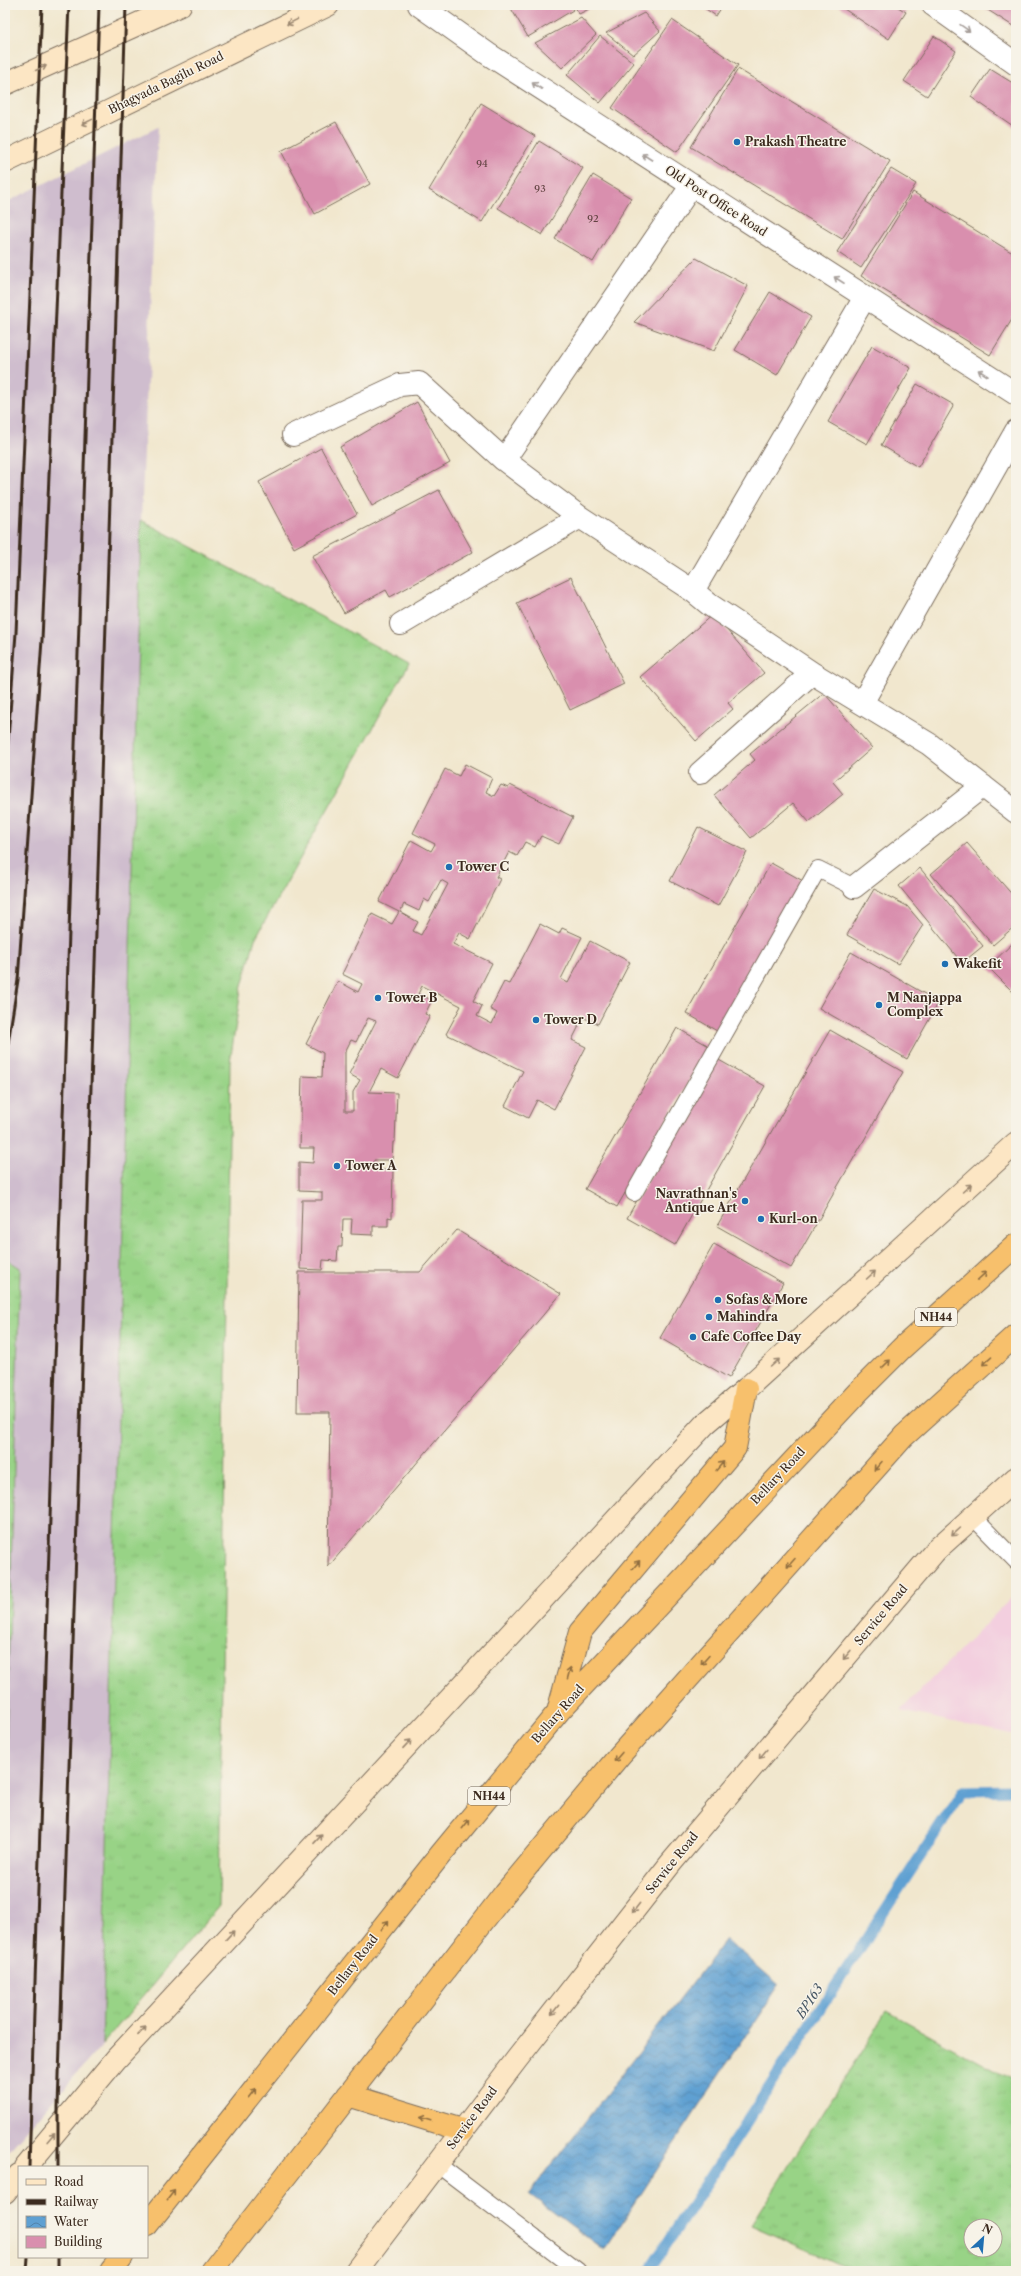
<svg xmlns="http://www.w3.org/2000/svg" width="1021" height="2276" font-family="'Libre Caslon Text',serif">
  <style>
    .built { fill: #f3cfdf }
    .railway { fill: #cfbdce }
    .grass { fill: url(#grass-tufts); stroke: #6a7e52; fill-rule: evenodd }
    .water { fill: url(#water-waves); stroke: #4d6578 }
    .lines { fill: none; stroke-linecap: round; stroke-linejoin: round }
    .stream { stroke: #5fa0d2; stroke-width: 11 }
    .building { fill: #d98fae; fill-rule: evenodd }
    .service-casing { stroke: #7b6c5c; stroke-width: 18 }
    .minor-casing { stroke: #7b6c5c; stroke-width: 24 }
    .secondary-casing { stroke: #7b6c5c; stroke-width: 24 }
    .trunk-casing { stroke: #7b6c5c; stroke-width: 24 }
    .service { stroke: #fff; stroke-width: 16 }
    .minor { stroke: #fff; stroke-width: 22 }
    .secondary { stroke: #fce6c4; stroke-width: 22 }
    .trunk { stroke: #f7c06c; stroke-width: 22 }
    .rail { stroke: #3b2a1e; stroke-width: 3 }
    .oneway { stroke: #9c8871 }
    .oneway2 { stroke: #a79f9a }
    .oneway3 { stroke: #906e41 }
    .poi-dot { fill: #1f6fb2; stroke: #f7f3e8; stroke-width: 1.5 }
    .labels { text-anchor: middle; stroke-width: 3; stroke-linejoin: round; paint-order: stroke }
    .number-label { font-size: 10px; fill: #624342 }
    .shield { fill: #f7f3e8; stroke: #73665b; stroke-width: 1 }
    .shield-label { font-size: 11px; font-weight: bold; fill: #3b2a1e }
    .street-label { font-size: 12px; fill: #3b2a1e; stroke: #f7f3e8 }
    .poi-label { font-size: 12px; font-weight: bold; fill: #3b2a1e; stroke: #f7f3e8; text-anchor: start }
    .water-label { font-size: 13px; font-style: italic; fill: #495966; stroke: #f7f3e8 }
  </style>
  <defs>
    <pattern id="grass-tufts" width="24" height="20" patternUnits="userSpaceOnUse"><rect width="24" height="20" fill="#98d386"/><path d="M3 7l-1-3M5 7V3M7 7l1-3M15 17l-1-3M17 17v-4M19 17l1-3" fill="none" stroke="#84b573"/></pattern>
    <pattern id="water-waves" width="16" height="10" patternUnits="userSpaceOnUse"><rect width="16" height="10" fill="#5fa0d2"/><path d="M0 5q4-4 8 0t8 0" fill="none" stroke="#5083aa"/></pattern>
  </defs>
  <rect width="100%" height="100%" fill="#f7f3e8"/>
  <filter id="ink" filterUnits="userSpaceOnUse"><feTurbulence type="fractalNoise" baseFrequency=".025" numOctaves="2"/><feDisplacementMap in="SourceGraphic" scale="8" xChannelSelector="R" yChannelSelector="G"/><feConvolveMatrix kernelMatrix="1 2 1 2 8 2 1 2 1" color-interpolation-filters="sRGB"/></filter>
  <filter id="wash" filterUnits="userSpaceOnUse"><feTurbulence type="fractalNoise" baseFrequency=".012" numOctaves="4" result="noise"/><feDisplacementMap in="SourceGraphic" scale="16" xChannelSelector="R" yChannelSelector="G"/><feGaussianBlur stdDeviation="0.9" result="paint"/><feColorMatrix in="noise" values="0 0 0 0 0 0 0 0 0 0 0 0 0 0 0 0 0 1.4 0 .05"/><feComposite in="paint" operator="in"/></filter>
  <g filter="url(#wash)">
    <rect width="100%" height="100%" fill="#f1e7ce"/>
    <path class="built" d="M 1016,1593 L 1016,1735 L 900,1711 Z"/>
    <path class="railway" d="M 158,127 L 141,520 L 102,2045 L 5,2155 L 5,1771 L 20,1268 L 5,1258 L 5,203 Z"/>
    <path class="grass" d="M 141,520 L 409,664 L 255,939 L 241,990 L 230,1062 L 219,1906 L 102,2045 Z
      M 5,1258 L 20,1268 L 5,1771 Z
      M 887,2011 L 1016,2082 L 1016,2271 L 854,2271 L 751,2225 ZM 971,2226 L 995,2226 L 995,2250 L 971,2250 Z"/>
    <path class="water" d="M 726,1939 L 779,1985 L 604,2250 L 529,2194 Z"/>
    <g class="lines">
      <path class="stream" d="M 649,2271 L 963,1791 L 1016,1790"/>
    </g>
    <g id="blocks">
      <path class="building" d="M 509,5 L 570,5 L 573,10 L 528,37 Z
        M 574,5 L 597,5 L 579,14 Z
        M 700,5 L 723,5 L 716,16 Z
        M 838,5 L 895,5 L 906,12 L 889,39 Z
        M 980,5 L 1016,5 L 1016,28 Z
        M 644,13 L 660,31 L 633,55 L 606,33 Z
        M 581,18 L 596,35 L 562,68 L 535,43 Z
        M 672,20 L 738,65 L 677,152 L 612,108 Z
        M 600,36 L 634,63 L 600,103 L 567,75 Z
        M 934,36 L 956,51 L 927,96 L 904,81 Z
        M 738,69 L 890,161 L 842,239 L 691,147 Z
        M 990,69 L 1016,85 L 1016,128 L 971,97 Z
        M 481,103 L 535,136 L 482,222 L 429,190 Z
        M 336,122 L 370,184 L 315,214 L 281,151 Z
        M 539,141 L 583,168 L 542,235 L 498,208 Z
        M 891,169 L 916,184 L 861,268 L 837,252 Z
        M 593,175 L 631,198 L 593,262 L 555,239 Z
        M 913,192 L 1016,255 L 1016,313 L 990,355 L 861,276 Z
        M 696,258 L 748,286 L 714,351 L 634,322 Z
        M 770,292 L 811,317 L 777,375 L 735,350 Z
        M 872,346 L 911,368 L 867,444 L 828,422 Z
        M 917,384 L 954,405 L 918,467 L 881,445 Z
        M 417,402 L 450,463 L 372,506 L 340,447 Z
        M 321,448 L 357,514 L 294,548 L 259,482 Z
        M 439,490 L 473,552 L 390,597 L 386,590 L 344,613 L 312,556 Z
        M 571,577 L 624,684 L 570,710 L 517,603 Z
        M 713,614 L 764,673 L 728,703 L 733,709 L 696,741 L 640,677 Z
        M 824,693 L 872,748 L 833,782 L 843,794 L 809,822 L 793,803 L 751,838 L 714,795 L 755,760 L 750,754 Z
        M 465,764 L 492,778 L 486,792 L 494,796 L 501,785 L 508,788 L 510,785 L 573,817 L 559,844 L 541,836 L 535,847 L 525,842 L 517,856 L 509,852 L 496,877 L 500,879 L 470,939 L 459,933 L 453,944 L 492,963 L 473,1001 L 482,1006 L 477,1016 L 492,1024 L 497,1013 L 490,1009 L 504,982 L 509,984 L 540,924 L 559,934 L 562,928 L 582,937 L 561,979 L 568,983 L 590,941 L 630,962 L 598,1024 L 580,1016 L 576,1025 L 579,1026 L 572,1040 L 586,1047 L 554,1109 L 537,1100 L 528,1118 L 505,1106 L 523,1071 L 446,1034 L 461,1006 L 422,986 L 418,994 L 432,1000 L 425,1014 L 430,1016 L 398,1078 L 381,1069 L 369,1092 L 397,1093 L 395,1142 L 393,1142 L 392,1160 L 374,1160 L 374,1170 L 393,1170 L 392,1218 L 388,1217 L 388,1226 L 373,1226 L 373,1235 L 351,1234 L 352,1219 L 343,1219 L 342,1247 L 338,1247 L 337,1261 L 323,1260 L 322,1270 L 300,1269 L 302,1200 L 322,1200 L 322,1192 L 299,1191 L 299,1162 L 313,1163 L 314,1148 L 300,1148 L 302,1076 L 322,1077 L 323,1053 L 306,1044 L 338,981 L 358,992 L 362,984 L 342,974 L 372,914 L 392,924 L 399,912 L 379,902 L 411,840 L 431,851 L 435,844 L 413,833 L 445,769 L 459,776 ZM 441,880 L 448,884 L 421,935 L 413,931 L 418,922 L 400,912 L 404,904 L 419,911 L 424,899 L 429,902 ZM 368,1018 L 376,1021 L 349,1074 L 360,1080 L 353,1092 L 353,1111 L 345,1111 L 345,1052 L 351,1040 L 356,1042 Z
        M 698,827 L 747,852 L 718,906 L 670,881 Z
        M 967,843 L 1016,899 L 1016,925 L 993,945 L 931,874 Z
        M 771,863 L 803,881 L 717,1031 L 686,1013 Z
        M 920,868 L 983,946 L 962,963 L 899,886 Z
        M 874,889 L 907,906 L 923,925 L 898,964 L 847,935 Z
        M 1016,940 L 1016,995 L 988,967 Z
        M 851,952 L 939,1002 L 907,1059 L 819,1008 Z
        M 677,1028 L 709,1046 L 617,1207 L 585,1189 Z
        M 830,1030 L 903,1072 L 791,1268 L 717,1226 Z
        M 717,1059 L 765,1086 L 675,1245 L 627,1218 Z
        M 457,1230 L 561,1294 L 328,1567 L 330,1412 L 297,1412 L 299,1272 L 420,1272 Z
        M 714,1244 L 783,1283 L 729,1378 L 660,1338 Z"/>
    </g>
  </g>
  <g filter="url(#ink)">
    <use href="#blocks" fill-opacity="0" stroke="#7b6c5c" stroke-width="1"/>
    <g class="lines">
      <defs>
        <path id="service" d="M 634,1193 L 818,869 L 854,887
          M 973,1517 L 1016,1561
          M 437,2164 L 578,2271"/>
        <path id="minor" d="M 419,5 L 488,54 L 1016,394
          M 933,5 L 1016,64
          M 692,185 L 504,460 L 580,517 L 693,591 L 710,605 L 812,673 L 929,744 L 1016,812
          M 293,435 L 400,385 L 419,383 L 504,460
          M 693,591 L 865,297
          M 401,624 L 580,517
          M 862,703 L 1016,431
          M 700,773 L 812,673
          M 854,887 L 983,786"/>
        <path id="secondary" d="M 5,84 L 180,5
          M 5,162 L 328,5
          M 26,2167 L 116,2059 L 705,1424 L 746,1389 L 1016,1143
          M 5,2192 L 19,2175
          M 356,2271 L 517,2059 L 671,1863 L 936,1550 L 1016,1478"/>
        <path id="trunk" d="M 559,1708 L 580,1632 L 735,1448 L 746,1389
          M 348,2095 L 462,2130
          M 147,2225 L 441,1854 L 559,1711 L 859,1391 L 902,1348 L 1016,1245
          M 111,2271 L 122,2257
          M 212,2271 L 505,1893 L 619,1756 L 904,1436 L 1016,1335"/>
      </defs>
      <use href="#service" class="service-casing"/>
      <use href="#minor" class="minor-casing"/>
      <use href="#secondary" class="secondary-casing"/>
      <use href="#trunk" class="trunk-casing"/>
      <use href="#service" class="service"/>
      <use href="#minor" class="minor"/>
      <use href="#secondary" class="secondary"/>
      <use href="#trunk" class="trunk"/>
      <path class="rail" d="M 5,779 L 16,633 L 42,5
        M 5,1062 L 18,980 L 42,640 L 69,5
        M 29,2167 L 99,5
        M 58,2167 L 58,2107 L 126,5
        M 27,2271 L 28,2257
        M 58,2271 L 58,2257"/>
    </g>
    <defs><path id="oneway-shaft" d="M-6 0H5M1.5-3L5.5 0L1.5 3" fill="none" stroke-width="1.6" stroke-linecap="round" stroke-linejoin="round"/></defs>
    <g class="oneway">
      <use href="#oneway-shaft" transform="translate(292 22) rotate(154)"/>
      <use href="#oneway-shaft" transform="translate(41 68) rotate(-24)"/>
      <use href="#oneway-shaft" transform="translate(87 122) rotate(154)"/>
      <use href="#oneway-shaft" transform="translate(967 1188) rotate(-42)"/>
      <use href="#oneway-shaft" transform="translate(871 1275) rotate(-42)"/>
      <use href="#oneway-shaft" transform="translate(775 1363) rotate(-42)"/>
      <use href="#oneway-shaft" transform="translate(956 1532) rotate(138)"/>
      <use href="#oneway-shaft" transform="translate(847 1655) rotate(130)"/>
      <use href="#oneway-shaft" transform="translate(407 1744) rotate(-47)"/>
      <use href="#oneway-shaft" transform="translate(763 1754) rotate(130)"/>
      <use href="#oneway-shaft" transform="translate(318 1839) rotate(-47)"/>
      <use href="#oneway-shaft" transform="translate(636 1908) rotate(128)"/>
      <use href="#oneway-shaft" transform="translate(230 1935) rotate(-47)"/>
      <use href="#oneway-shaft" transform="translate(555 2010) rotate(128)"/>
      <use href="#oneway-shaft" transform="translate(142 2031) rotate(-47)"/>
      <use href="#oneway-shaft" transform="translate(51 2137) rotate(-50)"/>
    </g>
    <g class="oneway2">
      <use href="#oneway-shaft" transform="translate(965 28) rotate(35)"/>
      <use href="#oneway-shaft" transform="translate(537 86) rotate(-147)"/>
      <use href="#oneway-shaft" transform="translate(647 157) rotate(-147)"/>
      <use href="#oneway-shaft" transform="translate(839 280) rotate(-147)"/>
      <use href="#oneway-shaft" transform="translate(983 373) rotate(-147)"/>
    </g>
    <g class="oneway3">
      <use href="#oneway-shaft" transform="translate(982 1276) rotate(-42)"/>
      <use href="#oneway-shaft" transform="translate(987 1361) rotate(139)"/>
      <use href="#oneway-shaft" transform="translate(886 1364) rotate(-44)"/>
      <use href="#oneway-shaft" transform="translate(720 1466) rotate(-50)"/>
      <use href="#oneway-shaft" transform="translate(878 1466) rotate(132)"/>
      <use href="#oneway-shaft" transform="translate(791 1563) rotate(132)"/>
      <use href="#oneway-shaft" transform="translate(636 1565) rotate(-50)"/>
      <use href="#oneway-shaft" transform="translate(705 1660) rotate(132)"/>
      <use href="#oneway-shaft" transform="translate(569 1673) rotate(-75)"/>
      <use href="#oneway-shaft" transform="translate(618 1757) rotate(131)"/>
      <use href="#oneway-shaft" transform="translate(466 1824) rotate(-51)"/>
      <use href="#oneway-shaft" transform="translate(385 1925) rotate(-52)"/>
      <use href="#oneway-shaft" transform="translate(252 2093) rotate(-52)"/>
      <use href="#oneway-shaft" transform="translate(425 2119) rotate(-163)"/>
      <use href="#oneway-shaft" transform="translate(171 2195) rotate(-52)"/>
    </g>
  </g>
  <g class="poi-dot">
    <circle cx="737" cy="142" r="4"/>
    <circle cx="449" cy="867" r="4"/>
    <circle cx="945" cy="964" r="4"/>
    <circle cx="378" cy="998" r="4"/>
    <circle cx="879" cy="1005" r="4"/>
    <circle cx="536" cy="1020" r="4"/>
    <circle cx="337" cy="1166" r="4"/>
    <circle cx="745" cy="1201" r="4"/>
    <circle cx="761" cy="1219" r="4"/>
    <circle cx="718" cy="1300" r="4"/>
    <circle cx="709" cy="1317" r="4"/>
    <circle cx="693" cy="1337" r="4"/>
  </g>
  <g class="labels">
    <g class="number-label">
      <text x="482" y="167">94</text>
      <text x="540" y="192">93</text>
      <text x="593" y="222">92</text>
    </g>
    <g class="shield">
      <rect x="915" y="1308" width="42" height="18" rx="3"/>
      <rect x="468" y="1787" width="42" height="18" rx="3"/>
    </g>
    <g class="shield-label">
      <text x="936" y="1321">NH44</text>
      <text x="489" y="1800">NH44</text>
    </g>
    <g class="street-label">
      <text transform="translate(166 83) rotate(-26)" y="4">Bhagyada Bagilu Road</text>
      <text transform="translate(716 201) rotate(33)" y="4">Old Post Office Road</text>
      <text transform="translate(778 1476) rotate(-47)" y="4">Bellary Road</text>
      <text transform="translate(881 1615) rotate(-50)" y="4">Service Road</text>
      <text transform="translate(558 1714) rotate(-49)" y="4">Bellary Road</text>
      <text transform="translate(672 1863) rotate(-51)" y="4">Service Road</text>
      <text transform="translate(353 1965) rotate(-52)" y="4">Bellary Road</text>
      <text transform="translate(472 2118) rotate(-53)" y="4">Service Road</text>
    </g>
    <g class="poi-label">
      <text x="745" y="146">Prakash Theatre</text>
      <text x="457" y="871">Tower C</text>
      <text x="953" y="968">Wakefit</text>
      <text x="386" y="1002">Tower B</text>
      <text x="887" y="1002">M Nanjappa<tspan x="887" dy="14">Complex</tspan></text>
      <text x="544" y="1024">Tower D</text>
      <text x="345" y="1170">Tower A</text>
      <text x="737" y="1198" text-anchor="end">Navrathnan's<tspan x="737" dy="14">Antique Art</tspan></text>
      <text x="769" y="1223">Kurl-on</text>
      <text x="726" y="1304">Sofas &amp; More</text>
      <text x="717" y="1321">Mahindra</text>
      <text x="701" y="1341">Cafe Coffee Day</text>
    </g>
    <g class="water-label">
      <text transform="translate(809 2001) rotate(-57)" y="5">BP163</text>
    </g>
  </g>
  <rect width="1021" height="2276" fill="none" stroke="#f7f3e8" stroke-width="20"/>
  <rect x="18" y="2166" width="130" height="92" fill="#f7f3e8" stroke="#aca397"/>
  <rect x="26" y="2179" width="20" height="6" fill="#fce6c4" stroke="#aca397"/>
  <text x="54" y="2186" font-size="12" fill="#3b2a1e">Road</text>
  <rect x="26" y="2199" width="20" height="6" fill="#3b2a1e" stroke="#aca397"/>
  <text x="54" y="2206" font-size="12" fill="#3b2a1e">Railway</text>
  <rect x="26" y="2216" width="20" height="12" fill="url(#water-waves)" stroke="#aca397"/>
  <text x="54" y="2226" font-size="12" fill="#3b2a1e">Water</text>
  <rect x="26" y="2236" width="20" height="12" fill="#d98fae" stroke="#aca397"/>
  <text x="54" y="2246" font-size="12" fill="#3b2a1e">Building</text>
  <g transform="translate(983 2238) rotate(26)"><circle r="19" fill="#f7f3e8" stroke="#aca397"/>
  <path d="M0-3L7 15L0 10L-7 15Z" fill="#1f6fb2"/>
  <text y="-6" font-size="11" font-weight="bold" text-anchor="middle" fill="#3b2a1e">N</text>
  </g>
</svg>
